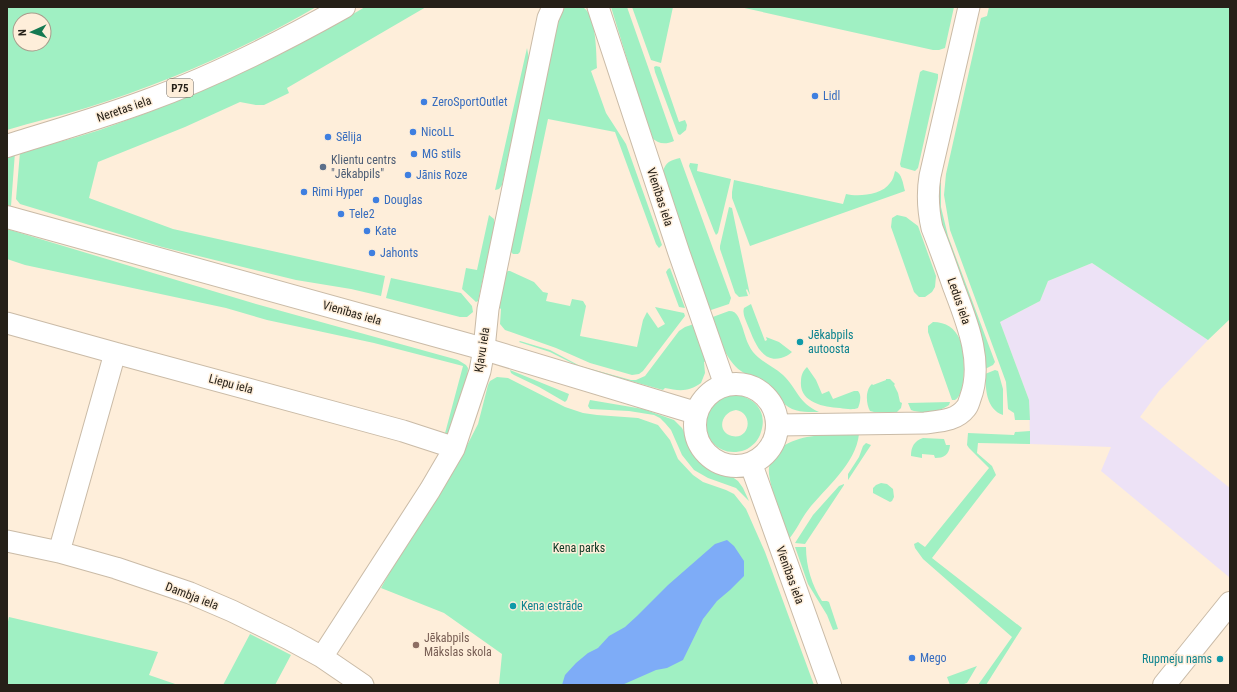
<svg xmlns="http://www.w3.org/2000/svg" width="1237" height="692" font-family="'Roboto Condensed',sans-serif">
  <style>
    .commercial { fill: #ede2f6 }
    .green { fill: #a0f0c3; fill-rule: evenodd }
    .water { fill: #7eacf7 }
    .lines { fill: none; stroke-linecap: round; stroke-linejoin: round }
    .minor-casing { stroke: #cabba7; stroke-width: 23 }
    .major-casing { stroke: #cabba7; stroke-width: 24 }
    .minor { stroke: #fff; stroke-width: 21 }
    .major { stroke: #fff; stroke-width: 22 }
    .shop-dot { fill: #3f7fe0; stroke: #feeeda; stroke-width: 1.5 }
    .service-dot { fill: #5c6f8a; stroke: #feeeda; stroke-width: 1.5 }
    .culture-dot { fill: #0f9aa8; stroke: #feeeda; stroke-width: 1.5 }
    .education-dot { fill: #8d6e63; stroke: #feeeda; stroke-width: 1.5 }
    .labels { text-anchor: middle; stroke-width: 3; stroke-linejoin: round; paint-order: stroke }
    .shield { fill: #feeeda; stroke: #675e52; stroke-width: 1 }
    .shield-label { font-size: 11px; font-weight: bold; fill: #262018 }
    .shop-label { font-size: 12px; fill: #366cbe; stroke: #feeeda; text-anchor: start }
    .street-label { font-size: 12px; fill: #262018; stroke: #feeeda }
    .service-label { font-size: 12px; fill: #4e5e75; stroke: #feeeda; text-anchor: start }
    .culture-label { font-size: 12px; fill: #0d838f; stroke: #feeeda; text-anchor: start }
    .park-label { font-size: 12px; fill: #0b3622; stroke: #feeeda }
    .education-label { font-size: 12px; fill: #785e54; stroke: #feeeda; text-anchor: start }
  </style>
  <rect width="100%" height="100%" fill="#feeeda"/>
  <path class="commercial" d="M 1092,263 L 1208,340 L 1159,391 L 1140,417 L 1230,488 L 1229,577 L 1101,471 L 1111,447 L 1030,444 L 1029,400 L 1000,322 L 1040,301 L 1048,281 Z"/>
  <path class="green" d="M 7,7 L 316,7 C 244,49 165,83 86,108 C 60,116 33,122 7,130 ZM 20,20 L 44,20 L 44,44 L 20,44 Z
    M 365,7 L 426,7 L 287,88 L 289,93 L 264,105 L 256,105 L 240,102 L 185,127 L 98,162 L 89,198 L 173,229 L 385,276 L 381,296 L 351,289 L 296,280 L 162,247 L 20,204 L 16,199 L 20,152 C 50,144 81,137 111,126 C 200,95 284,56 365,7 Z
    M 566,7 C 571,7 578,6 582,7 C 597,13 596,54 597,68 L 591,71 L 606,113 L 626,144 L 662,245 L 659,248 L 656,244 L 615,132 L 548,119 L 520,252 L 518,254 L 513,254 L 509,250 L 556,20 L 561,11 Z
    M 611,7 L 627,7 L 674,141 C 665,145 658,144 651,137 Z
    M 632,7 L 673,7 L 661,63 L 651,60 Z
    M 740,7 L 954,7 L 945,48 L 939,50 L 933,50 Z
    M 989,7 L 1230,7 L 1230,319 L 1208,340 L 1092,263 L 1048,281 L 1040,301 L 1000,322 L 1029,400 L 1030,420 L 1015,420 L 1014,413 L 1008,409 L 1006,382 L 950,230 L 944,195 L 946,174 L 981,18 L 987,16 Z
    M 527,48 L 529,59 L 502,185 L 499,189 L 495,190 Z
    M 656,66 L 660,67 L 679,122 L 685,120 L 687,125 L 686,130 L 680,135 L 678,134 L 655,72 L 654,67 Z
    M 923,70 L 938,74 L 938,78 L 918,168 L 915,171 L 901,167 L 900,164 L 920,72 Z
    M 15,152 L 11,206 L 7,205 L 7,154 Z
    M 680,158 L 731,298 L 729,304 L 708,311 L 663,172 C 665,162 671,160 680,158 Z
    M 690,163 L 698,164 L 697,171 L 731,179 L 718,233 L 716,235 L 714,231 L 689,166 Z
    M 895,171 C 902,173 903,184 905,191 L 750,246 L 732,198 L 732,192 L 734,180 L 843,204 L 846,194 C 858,197 882,195 890,183 C 893,180 894,175 895,171 Z
    M 938,181 L 941,183 L 941,207 L 948,236 L 995,362 L 993,365 L 985,369 L 943,229 L 938,200 Z
    M 729,207 L 732,208 L 750,295 L 747,289 L 746,290 L 748,296 L 739,297 L 735,293 L 720,249 L 720,246 Z
    M 489,215 L 494,219 L 494,227 L 478,301 L 476,302 L 462,289 L 466,268 L 477,270 Z
    M 897,215 L 906,217 L 918,226 L 936,276 L 935,287 L 932,292 L 925,297 L 919,297 L 914,292 L 891,227 L 892,218 Z
    M 7,229 L 256,304 L 458,360 L 466,365 L 468,368 L 467,379 L 447,437 L 444,437 L 463,366 L 374,343 L 267,320 L 226,308 L 25,265 L 7,259 Z
    M 670,268 L 685,308 L 679,307 L 666,272 L 668,269 Z
    M 508,271 L 510,271 L 534,282 L 543,292 L 548,293 L 546,301 L 570,306 L 572,299 L 583,301 L 586,306 L 580,336 L 637,347 L 643,320 L 647,312 L 658,328 L 665,324 L 655,307 L 684,313 L 685,316 L 643,371 L 639,374 L 632,375 L 590,363 L 556,348 L 505,330 L 500,324 L 501,309 L 497,306 L 505,273 Z
    M 391,278 L 461,293 L 472,306 L 473,312 L 467,317 L 460,317 L 386,298 Z
    M 751,304 L 765,341 L 767,340 L 766,337 L 779,342 L 792,352 C 789,355 785,357 781,358 C 761,363 754,340 748,326 C 746,320 742,314 744,308 Z
    M 729,311 C 738,311 739,319 742,326 C 745,335 747,344 753,352 C 761,362 773,366 783,375 C 797,388 798,403 819,412 C 805,412 791,413 782,401 C 777,396 774,390 768,385 C 760,378 749,377 741,371 C 726,361 717,334 710,318 Z
    M 933,322 C 946,322 955,328 960,340 C 965,352 967,393 955,400 L 952,400 L 928,332 L 928,326 Z
    M 694,324 L 706,361 L 704,362 L 705,373 L 701,383 C 689,392 679,391 665,388 L 663,390 L 580,367 L 550,352 L 519,342 L 520,341 L 550,350 L 580,366 L 631,380 L 636,380 L 645,376 L 679,331 L 685,327 Z
    M 807,367 L 816,380 L 822,394 L 829,391 L 833,399 L 854,391 L 858,391 C 862,395 860,403 858,408 C 853,410 846,409 840,408 C 823,407 799,402 801,381 C 801,375 803,371 807,367 Z
    M 510,370 L 569,394 L 567,400 L 565,402 L 539,387 L 514,375 L 511,373 Z
    M 995,370 L 998,371 L 1003,389 L 1003,415 C 986,409 986,390 985,374 Z
    M 497,377 L 508,378 L 565,407 L 583,413 L 597,415 L 638,418 L 658,425 L 670,440 L 678,459 L 693,475 L 703,482 L 726,490 L 734,494 L 746,509 L 765,552 L 814,685 L 499,685 L 502,654 L 444,613 L 381,588 L 401,552 L 460,459 L 478,424 L 488,385 L 490,381 Z
    M 886,379 L 890,379 L 895,384 L 894,385 L 898,393 L 900,402 L 902,403 L 901,408 L 897,412 L 874,412 L 870,411 C 866,404 865,390 872,384 L 873,385 L 886,380 Z
    M 734,394 C 754,397 768,411 761,432 C 759,440 752,447 745,450 C 705,464 686,403 734,394 ZM 736,410 C 754,413 750,440 732,436 C 716,432 721,412 736,410 Z
    M 590,400 L 643,409 L 674,420 L 682,428 L 695,454 L 708,466 L 731,476 L 738,481 L 743,488 L 749,501 L 736,488 L 708,478 L 694,470 L 682,455 L 671,430 L 665,423 L 660,418 L 654,415 L 629,411 L 590,409 L 588,406 Z
    M 950,402 L 949,405 C 940,412 922,414 911,410 L 908,403 Z
    M 1030,431 L 1030,444 L 978,443 L 977,453 L 992,466 L 996,475 L 932,558 L 1022,628 L 986,685 L 978,685 L 1012,637 L 923,559 L 915,548 L 914,544 L 918,542 L 925,547 L 989,468 L 969,448 L 967,445 L 968,433 L 1014,435 L 1015,432 Z
    M 814,434 L 859,434 C 856,464 825,488 808,510 C 801,519 796,531 789,539 C 784,524 767,482 769,468 C 772,446 796,438 814,436 Z
    M 923,438 L 944,439 L 946,445 L 950,445 C 949,455 944,458 935,458 L 934,455 L 922,454 L 922,458 L 911,456 C 911,447 914,441 923,438 Z
    M 866,443 L 871,445 L 848,480 L 848,474 L 859,457 L 863,446 Z
    M 881,483 L 887,484 L 893,489 L 894,497 L 892,501 L 890,502 L 873,493 L 873,488 L 876,485 Z
    M 844,484 L 844,485 L 805,544 L 795,543 L 813,515 L 839,486 Z
    M 795,547 L 806,547 C 806,567 812,585 822,601 L 827,601 L 829,602 L 838,629 L 833,630 L 827,615 L 808,584 Z
    M 9,617 L 158,652 L 149,675 L 178,685 L 7,685 L 7,626 Z
    M 250,634 L 291,655 L 275,685 L 223,685 Z
    M 977,666 L 967,683 L 961,685 L 950,685 L 947,677 Z"/>
  <path class="water" d="M 727,540 L 734,546 L 744,561 L 744,576 L 730,590 L 717,601 L 703,619 L 683,660 L 667,668 L 656,670 L 622,685 L 562,685 L 565,675 L 576,663 L 588,653 L 598,648 L 609,636 L 625,627 L 637,616 L 668,585 L 715,544 Z"/>
  <g class="lines">
    <defs>
      <path id="minor" d="M 598,7 L 679,253 L 725,385
        M 7,323 L 115,353 L 403,431 L 446,445 L 454,449
        M 777,425 L 925,423 C 940,421 956,421 966,408 C 968,406 969,402 970,399 C 984,363 967,322 954,288 C 947,268 940,248 932,228 C 928,210 927,194 930,176 L 969,7
        M 7,541 L 59,552 L 116,568 L 190,593 L 232,611 L 287,638 L 322,657 L 363,685
        M 59,552 L 115,353
        M 322,657 L 430,490 L 454,449 L 480,371 L 484,349 L 488,309 L 544,37 L 548,18 L 553,7"/>
      <path id="major" d="M 7,146 C 54,131 100,118 146,101 C 215,76 280,43 344,7
        M 7,217 L 484,349 L 696,413
        M695 425a41 41 0 1 1 82 0a41 41 0 1 1-82 0Z
        M 751,464 L 830,685
        M 1164,685 L 1230,603"/>
    </defs>
    <use href="#minor" class="minor-casing"/>
    <use href="#major" class="major-casing"/>
    <use href="#minor" class="minor"/>
    <use href="#major" class="major"/>
  </g>
  <g class="shop-dot">
    <circle cx="815" cy="96" r="4"/>
    <circle cx="424" cy="102" r="4"/>
    <circle cx="413" cy="132" r="4"/>
    <circle cx="328" cy="137" r="4"/>
    <circle cx="414" cy="154" r="4"/>
    <circle cx="408" cy="175" r="4"/>
    <circle cx="304" cy="192" r="4"/>
    <circle cx="376" cy="200" r="4"/>
    <circle cx="341" cy="214" r="4"/>
    <circle cx="367" cy="231" r="4"/>
    <circle cx="372" cy="253" r="4"/>
    <circle cx="912" cy="658" r="4"/>
  </g>
  <circle class="service-dot" cx="323" cy="167" r="4"/>
  <g class="culture-dot">
    <circle cx="800" cy="342" r="4"/>
    <circle cx="513" cy="606" r="4"/>
    <circle cx="1220" cy="659" r="4"/>
  </g>
  <circle class="education-dot" cx="416" cy="645" r="4"/>
  <g class="labels">
    <rect class="shield" x="167" y="79" width="26" height="18" rx="3"/>
    <g class="shield-label">
      <text x="180" y="92">P75</text>
    </g>
    <g class="shop-label">
      <text x="823" y="100">Lidl</text>
      <text x="432" y="106">ZeroSportOutlet</text>
      <text x="421" y="136">NicoLL</text>
      <text x="336" y="141">Sēlija</text>
      <text x="422" y="158">MG stils</text>
      <text x="416" y="179">Jānis Roze</text>
      <text x="312" y="196">Rimi Hyper</text>
      <text x="384" y="204">Douglas</text>
      <text x="349" y="218">Tele2</text>
      <text x="375" y="235">Kate</text>
      <text x="380" y="257">Jahonts</text>
      <text x="920" y="662">Mego</text>
    </g>
    <g class="street-label">
      <text transform="translate(124 109) rotate(-19)" y="4">Neretas iela</text>
      <text transform="translate(660 197) rotate(72)" y="4">Vienības iela</text>
      <text transform="translate(959 301) rotate(71)" y="4">Ledus iela</text>
      <text transform="translate(352 313) rotate(16)" y="4">Vienības iela</text>
      <text transform="translate(482 350) rotate(-81)" y="4">Kļavu iela</text>
      <text transform="translate(231 384) rotate(15)" y="4">Liepu iela</text>
      <text transform="translate(790 575) rotate(70)" y="4">Vienības iela</text>
      <text transform="translate(192 596) rotate(21)" y="4">Dambja iela</text>
    </g>
    <g class="service-label">
      <text x="331" y="164">Klientu centrs<tspan x="331" dy="14">"Jēkabpils"</tspan></text>
    </g>
    <g class="culture-label">
      <text x="808" y="339">Jēkabpils<tspan x="808" dy="14">autoosta</tspan></text>
      <text x="521" y="610">Kena estrāde</text>
      <text x="1212" y="663" text-anchor="end">Rupmeju nams</text>
    </g>
    <g class="park-label">
      <text x="579" y="552">Kena parks</text>
    </g>
    <g class="education-label">
      <text x="424" y="642">Jēkabpils<tspan x="424" dy="14">Mākslas skola</tspan></text>
    </g>
  </g>
  <rect width="1237" height="692" fill="none" stroke="#262018" stroke-width="16"/>
  <g transform="translate(32 32) rotate(267)"><circle r="19" fill="#feeeda" stroke="#a89c8c"/>
  <path d="M0-3L7 15L0 10L-7 15Z" fill="#157952"/>
  <text y="-6" font-size="11" font-weight="bold" text-anchor="middle" fill="#262018">N</text>
  </g>
</svg>
